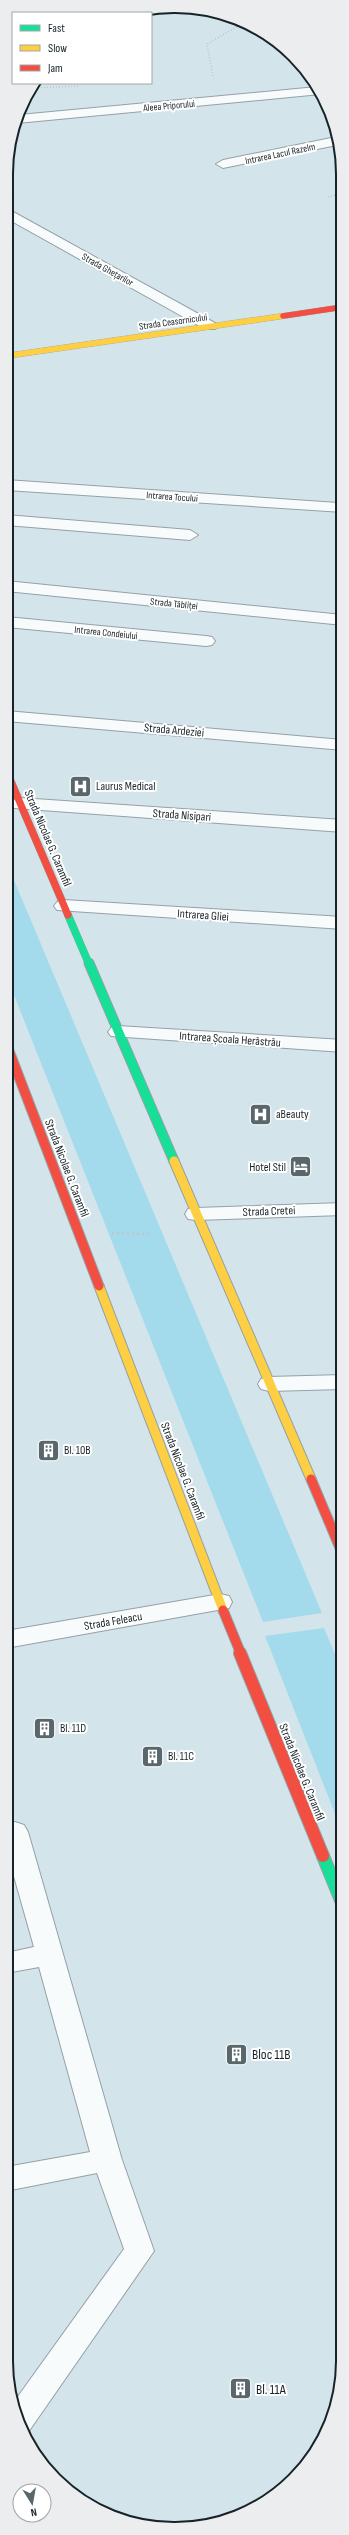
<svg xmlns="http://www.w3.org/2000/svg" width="349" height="2535" font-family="'Sofia Sans Condensed',sans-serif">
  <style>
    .green { fill: #a4dbec }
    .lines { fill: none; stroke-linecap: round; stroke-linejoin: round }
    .lane-casing { stroke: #94a1a6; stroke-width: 2 }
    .street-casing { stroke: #94a1a6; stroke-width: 2 }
    .fast-far2-casing { stroke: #94a1a6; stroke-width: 8 }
    .fast-far1-casing { stroke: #94a1a6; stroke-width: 11 }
    .fast-casing { stroke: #94a1a6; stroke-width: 14 }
    .slow-far1-casing { stroke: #94a1a6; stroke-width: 6 }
    .slow-casing { stroke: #94a1a6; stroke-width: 11 }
    .jam-far3-casing { stroke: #94a1a6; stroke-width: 6 }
    .jam-far2-casing { stroke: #94a1a6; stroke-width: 8 }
    .jam-far1-casing { stroke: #94a1a6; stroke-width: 11 }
    .jam-casing { stroke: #94a1a6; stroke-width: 14 }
    .path-far2 { stroke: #c0c6c8; stroke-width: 1.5; stroke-dasharray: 1 2; stroke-linecap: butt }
    .path-far1 { stroke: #c0c6c8; stroke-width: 2.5; stroke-dasharray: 2 3; stroke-linecap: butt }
    .path { stroke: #c0c6c8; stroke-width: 3; stroke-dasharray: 2.5 4; stroke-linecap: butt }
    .lane { fill: #f8fbfc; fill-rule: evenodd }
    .street { fill: #f8fbfc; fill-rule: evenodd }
    .fast-far2 { stroke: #16e098; stroke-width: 7 }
    .fast-far1 { stroke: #16e098; stroke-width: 9 }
    .fast { stroke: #16e098; stroke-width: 12 }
    .slow-far1 { stroke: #ffcf43; stroke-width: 5.5 }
    .slow { stroke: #ffcf43; stroke-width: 9 }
    .jam-far3 { stroke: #f24e42; stroke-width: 5.5 }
    .jam-far2 { stroke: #f24e42; stroke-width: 7 }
    .jam-far1 { stroke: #f24e42; stroke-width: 9 }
    .jam { stroke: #f24e42; stroke-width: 12 }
    .labels { text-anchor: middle; stroke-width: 4; stroke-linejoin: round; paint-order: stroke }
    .far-street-label { font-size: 10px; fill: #172328; stroke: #fff }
    .street-label { font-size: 12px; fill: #172328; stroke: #fff }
    .poi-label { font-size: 12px; fill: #172328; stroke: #fff; text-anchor: start }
    .near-poi-label { font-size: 14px; fill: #172328; stroke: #fff; text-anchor: start }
    .rim { fill: none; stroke: #172328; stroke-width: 2 }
  </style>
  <rect width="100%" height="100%" fill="#d3e5eb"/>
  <path class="green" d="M 6,861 L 322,1613 L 263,1622 L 6,975 Z
    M 324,1628 L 343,1673 L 343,1834 L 265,1636 Z"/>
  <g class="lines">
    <defs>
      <path id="lane" d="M 15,1822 L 24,1825 L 28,1832 L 122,2160 L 154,2251 L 29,2431 L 24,2433 L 19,2425 L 14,2402 L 124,2249 L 97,2173 L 6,2191 L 6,2167 L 90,2152 L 39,1967 L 6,1973 L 6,1953 L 34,1947 L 6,1848 L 6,1823 Z"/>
      <path id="street" d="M 317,87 L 321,94 L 17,123 L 19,115 Z
        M 336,137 L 337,145 L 223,168 L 216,164 L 223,160 Z
        M 6,208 L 215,323 L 217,326 L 215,329 L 205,329 L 6,218 Z
        M 6,480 L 338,503 L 343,504 L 343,512 L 6,490 Z
        M 6,515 L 190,530 L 198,535 L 190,540 L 6,525 Z
        M 6,581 L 343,615 L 343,625 L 6,591 Z
        M 6,617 L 206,636 L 212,637 L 215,641 L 212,645 L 206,646 L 6,627 Z
        M 6,711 L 343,740 L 343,750 L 6,721 Z
        M 20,798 L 343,820 L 343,832 L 14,808 L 11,804 L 14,800 Z
        M 64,900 L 343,917 L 343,929 L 57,910 L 54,906 L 57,902 Z
        M 118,1026 L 343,1040 L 343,1052 L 111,1036 L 108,1032 L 111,1028 Z
        M 343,1203 L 343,1215 L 196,1220 L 188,1219 L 185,1214 L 188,1209 L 196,1208 Z
        M 343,1375 L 343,1389 L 269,1391 L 261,1389 L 258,1384 L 261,1379 L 269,1377 Z
        M 220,1594 L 229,1596 L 232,1602 L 229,1608 L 6,1648 L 6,1631 Z"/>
      <path id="fast-far2" d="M 68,915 L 89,964"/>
      <path id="fast-far1" d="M 89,963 L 174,1161"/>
      <path id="fast" d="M 323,1856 L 343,1905"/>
      <path id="slow-far1" d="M 6,356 L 283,316"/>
      <path id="slow" d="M 174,1161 L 311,1479
        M 99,1286 L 223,1610"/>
      <path id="jam-far3" d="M 283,316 L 343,307"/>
      <path id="jam-far2" d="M 6,770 L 68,915"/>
      <path id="jam-far1" d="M 6,1043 L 99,1286
        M 311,1479 L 343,1555
        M 223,1610 L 241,1654"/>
      <path id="jam" d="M 240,1653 L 323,1856"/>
    </defs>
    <use href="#lane" class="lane-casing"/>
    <use href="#street" class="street-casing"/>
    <use href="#fast-far2" class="fast-far2-casing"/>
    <use href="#fast-far1" class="fast-far1-casing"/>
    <use href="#fast" class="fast-casing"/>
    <use href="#slow-far1" class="slow-far1-casing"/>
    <use href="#slow" class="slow-casing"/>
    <use href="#jam-far3" class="jam-far3-casing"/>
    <use href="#jam-far2" class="jam-far2-casing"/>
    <use href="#jam-far1" class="jam-far1-casing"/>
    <use href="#jam" class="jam-casing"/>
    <path class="path-far2" d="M 213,76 L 207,44 L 245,22
      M 32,88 L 80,86
      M 328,197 L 343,193"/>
    <path class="path-far1" d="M 112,1233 L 151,1234"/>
    <path class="path" d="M 46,2466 L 60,2483"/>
    <use href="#lane" class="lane"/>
    <use href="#street" class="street"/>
    <use href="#fast-far2" class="fast-far2"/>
    <use href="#fast-far1" class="fast-far1"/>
    <use href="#fast" class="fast"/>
    <use href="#slow-far1" class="slow-far1"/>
    <use href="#slow" class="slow"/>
    <use href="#jam-far3" class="jam-far3"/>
    <use href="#jam-far2" class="jam-far2"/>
    <use href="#jam-far1" class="jam-far1"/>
    <use href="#jam" class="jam"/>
  </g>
  <defs>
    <symbol id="hospital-square" viewBox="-11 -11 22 22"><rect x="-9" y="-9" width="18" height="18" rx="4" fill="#59676c" stroke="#fff"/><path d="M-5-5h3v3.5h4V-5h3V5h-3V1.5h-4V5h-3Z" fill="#fff"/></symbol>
    <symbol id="hotel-square" viewBox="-11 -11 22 22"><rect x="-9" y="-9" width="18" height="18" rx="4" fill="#59676c" stroke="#fff"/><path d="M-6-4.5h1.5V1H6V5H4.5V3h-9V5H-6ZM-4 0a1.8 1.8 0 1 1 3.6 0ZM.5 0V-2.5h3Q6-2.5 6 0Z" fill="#fff"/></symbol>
    <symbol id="building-square" viewBox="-11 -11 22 22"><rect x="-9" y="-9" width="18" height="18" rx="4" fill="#59676c" stroke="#fff"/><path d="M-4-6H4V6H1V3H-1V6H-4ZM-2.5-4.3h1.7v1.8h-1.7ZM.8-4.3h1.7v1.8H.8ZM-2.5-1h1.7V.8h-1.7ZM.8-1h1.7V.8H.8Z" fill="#fff"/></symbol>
  </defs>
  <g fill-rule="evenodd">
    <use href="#hospital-square" x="68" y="774" width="25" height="25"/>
    <use href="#hospital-square" x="248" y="1102" width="25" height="25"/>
    <use href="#hotel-square" x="288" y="1154" width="25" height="25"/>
    <use href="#building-square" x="36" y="1438" width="25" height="25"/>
    <use href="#building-square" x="32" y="1716" width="25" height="25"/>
    <use href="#building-square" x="140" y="1744" width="25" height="25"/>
    <use href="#building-square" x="224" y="2042" width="25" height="25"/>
    <use href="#building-square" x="228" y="2376" width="25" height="25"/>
  </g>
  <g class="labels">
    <g class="far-street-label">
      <text transform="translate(169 105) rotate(-5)" y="4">Aleea Priporului</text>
      <text transform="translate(280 153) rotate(-12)" y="4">Intrarea Lacul Razelm</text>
      <text transform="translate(108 269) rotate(29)" y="4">Strada Ghețarilor</text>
      <text transform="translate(173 321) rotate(-8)" y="4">Strada Ceasornicului</text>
      <text transform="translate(172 496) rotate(4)" y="4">Intrarea Tocului</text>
      <text transform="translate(174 603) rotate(6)" y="4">Strada Tăbliței</text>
      <text transform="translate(106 632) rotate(6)" y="4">Intrarea Condeiului</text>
    </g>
    <g class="street-label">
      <text transform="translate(174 730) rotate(5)" y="4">Strada Ardeziei</text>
      <text transform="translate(182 815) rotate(4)" y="4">Strada Nisipari</text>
      <text transform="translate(48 838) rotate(67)" y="4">Strada Nicolae G. Caramfil</text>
      <text transform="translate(203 915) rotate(4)" y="4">Intrarea Gliei</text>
      <text transform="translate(230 1039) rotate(4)" y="4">Intrarea Școala Herăstrău</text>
      <text transform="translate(67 1168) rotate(69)" y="4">Strada Nicolae G. Caramfil</text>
      <text transform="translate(269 1211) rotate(-2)" y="4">Strada Cretei</text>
      <text transform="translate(183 1471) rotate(69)" y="4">Strada Nicolae G. Caramfil</text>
      <text transform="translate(113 1621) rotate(-10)" y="4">Strada Feleacu</text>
      <text transform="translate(302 1772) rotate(68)" y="4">Strada Nicolae G. Caramfil</text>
    </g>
    <g class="poi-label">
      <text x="96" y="790">Laurus Medical</text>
      <text x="276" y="1118">aBeauty</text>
      <text x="286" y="1171" text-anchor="end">Hotel Stil</text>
      <text x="64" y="1454">Bl. 10B</text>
      <text x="60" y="1732">Bl. 11D</text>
      <text x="168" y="1760">Bl. 11C</text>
    </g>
    <g class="near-poi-label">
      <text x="252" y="2059">Bloc 11B</text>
      <text x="256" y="2394">Bl. 11A</text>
    </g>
  </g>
  <path d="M0 0H349V2535H0ZM174 13H175A161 161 0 0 1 336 174V2361A161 161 0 0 1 175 2522H174A161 161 0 0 1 13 2361V174A161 161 0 0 1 174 13Z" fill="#ecedee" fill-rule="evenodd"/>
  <path class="rim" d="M174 13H175A161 161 0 0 1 336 174V2361A161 161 0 0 1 175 2522H174A161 161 0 0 1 13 2361V174A161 161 0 0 1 174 13Z"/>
  <rect x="12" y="12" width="140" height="72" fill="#ffffff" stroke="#a2a7a9"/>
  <rect x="20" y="25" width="20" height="6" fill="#16e098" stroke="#a2a7a9"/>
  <text x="48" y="32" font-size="12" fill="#172328">Fast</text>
  <rect x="20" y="45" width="20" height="6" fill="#ffcf43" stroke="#a2a7a9"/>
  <text x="48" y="52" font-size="12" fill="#172328">Slow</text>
  <rect x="20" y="65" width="20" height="6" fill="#f24e42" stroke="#a2a7a9"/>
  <text x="48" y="72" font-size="12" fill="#172328">Jam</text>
  <g transform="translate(32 2503) rotate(169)"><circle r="19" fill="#ffffff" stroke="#a2a7a9"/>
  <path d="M0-3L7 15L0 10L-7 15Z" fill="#59676c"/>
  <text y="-6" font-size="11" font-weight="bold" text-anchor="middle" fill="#172328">N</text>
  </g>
</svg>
